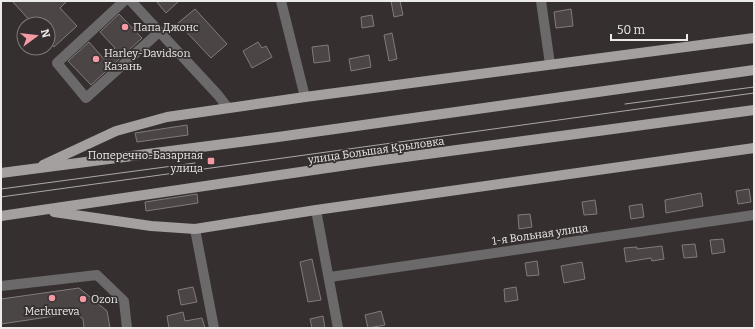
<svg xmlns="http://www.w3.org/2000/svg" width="755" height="329" font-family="Bitter,serif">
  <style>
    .building { fill: #4b4545; stroke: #817b7b }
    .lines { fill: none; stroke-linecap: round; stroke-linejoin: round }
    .minor { stroke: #6b6969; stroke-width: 10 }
    .major { stroke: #a5a0a0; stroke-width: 10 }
    .tram { stroke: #aca8a9; stroke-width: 1 }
    .poi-dot { fill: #f49aa4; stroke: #352f30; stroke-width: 1.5 }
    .labels { text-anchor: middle; stroke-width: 3.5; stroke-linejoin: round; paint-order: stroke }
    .poi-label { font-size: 11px; fill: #edeaea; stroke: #352f30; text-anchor: start }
    .street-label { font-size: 11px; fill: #edeaea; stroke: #352f30 }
  </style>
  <rect width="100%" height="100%" fill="#352f30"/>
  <path class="building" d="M 12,1 L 67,1 L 60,8 L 77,26 L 54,47 L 48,40 L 48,24 L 33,24 Z
    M 156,1 L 179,1 L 166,13 Z
    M 391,1 L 400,1 L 403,15 L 394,17 Z
    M 195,9 L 227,44 L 211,58 L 178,23 Z
    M 571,9 L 573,26 L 556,28 L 554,12 Z
    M 119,14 L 142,38 L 91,85 L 68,61 L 89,42 L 104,59 L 115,48 L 100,32 Z
    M 372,15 L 374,26 L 362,28 L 361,17 Z
    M 392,33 L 397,59 L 389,61 L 384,35 Z
    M 258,42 L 262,48 L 266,46 L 272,57 L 252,68 L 243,51 Z
    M 328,45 L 330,61 L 314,63 L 312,47 Z
    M 369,55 L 371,67 L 351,71 L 349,59 Z
    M 187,125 L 188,135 L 137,142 L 135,133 Z
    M 749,189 L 751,202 L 738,204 L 736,191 Z
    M 701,193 L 703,206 L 666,213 L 665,200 Z
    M 197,194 L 198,203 L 146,211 L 145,202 Z
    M 595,200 L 597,214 L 584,215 L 582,202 Z
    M 642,204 L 644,217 L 631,219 L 629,206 Z
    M 530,214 L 532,227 L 519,229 L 518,215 Z
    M 723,239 L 725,252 L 712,254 L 710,240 Z
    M 695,244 L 697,257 L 684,258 L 682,245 Z
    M 662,246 L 664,259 L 652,261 L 651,258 L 626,262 L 624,248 L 637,247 L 637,249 Z
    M 312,259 L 321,300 L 308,302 L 300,262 Z
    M 537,261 L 539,275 L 527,276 L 525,263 Z
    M 582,262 L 585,279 L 564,283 L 561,266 Z
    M 193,287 L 197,302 L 181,305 L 178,290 Z
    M 516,287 L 518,300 L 505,302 L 504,289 Z
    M 79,288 L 107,311 L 110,328 L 84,328 L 83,319 L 75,313 L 1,324 L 1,299 Z
    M 381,311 L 385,325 L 368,328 L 365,315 Z
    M 183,312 L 185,321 L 202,318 L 205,328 L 169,328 L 167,316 Z
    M 323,316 L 325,328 L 312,328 L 310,319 Z"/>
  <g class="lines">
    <path class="minor" d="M 124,1 L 57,63 L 86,98 L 159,32
      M 131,1 L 218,95 L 228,108
      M 281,1 L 305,97
      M 541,1 L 550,64
      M 316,210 L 338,328
      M 195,229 L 214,328
      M 330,277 L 754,215
      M 1,286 L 97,275 L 124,301 L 127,328"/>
    <path class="major" d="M 43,165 L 116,131 L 167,117 L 305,97 L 754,38
      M 1,173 L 278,137 L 754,70
      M 54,212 L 151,226 L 195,229 L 316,210 L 754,148
      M 1,216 L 375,161 L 754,110"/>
    <path class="tram" d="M 625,104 L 754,87
      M 1,189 L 195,163
      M 1,197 L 754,93"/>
  </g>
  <g class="poi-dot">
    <circle cx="125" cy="27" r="4"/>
    <circle cx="96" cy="59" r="4"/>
    <rect x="207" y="157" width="8" height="8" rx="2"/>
    <circle cx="52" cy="298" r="4"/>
    <circle cx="83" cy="299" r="4"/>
  </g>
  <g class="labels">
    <g class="poi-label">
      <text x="133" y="31">Папа Джонс</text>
      <text x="104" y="57">Harley-Davidson<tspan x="104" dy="13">Казань</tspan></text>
      <text x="203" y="159" text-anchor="end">Поперечно-Базарная<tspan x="203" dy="13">улица</tspan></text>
      <text x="91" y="303">Ozon</text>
      <text x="52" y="315" text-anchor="middle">Merkureva</text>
    </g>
    <g class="street-label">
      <text transform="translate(376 150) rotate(-8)" y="4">улица Большая Крыловка</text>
      <text transform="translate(540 234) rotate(-8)" y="4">1-я Вольная улица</text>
    </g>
  </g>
  <rect width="755" height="329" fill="none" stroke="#edeaea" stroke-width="4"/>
  <g transform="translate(36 36) rotate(75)"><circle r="19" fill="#352f30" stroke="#7f7a7a"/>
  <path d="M0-3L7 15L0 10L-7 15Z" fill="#f49aa4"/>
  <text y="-6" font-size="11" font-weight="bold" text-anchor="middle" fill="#edeaea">N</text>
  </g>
  <path d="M611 34v6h76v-6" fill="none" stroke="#edeaea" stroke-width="2"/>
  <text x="617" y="34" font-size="12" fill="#edeaea" stroke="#352f30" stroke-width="3" paint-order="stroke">50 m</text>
</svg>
